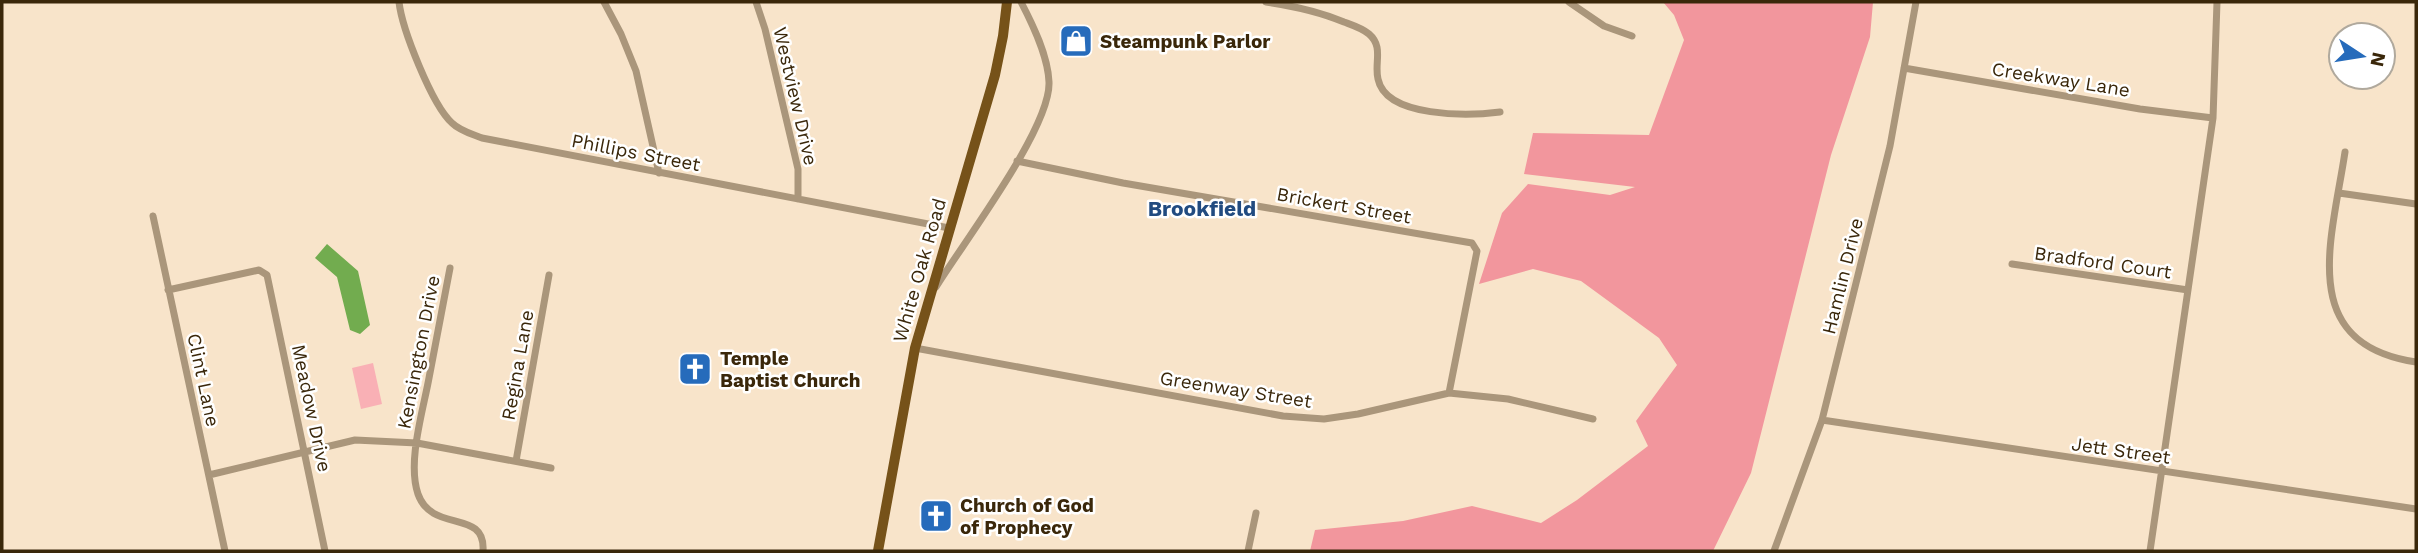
<svg xmlns="http://www.w3.org/2000/svg" width="2418" height="553" font-family="'Work Sans',sans-serif">
  <style>
    .green { fill: #f9b0b5 }
    .forest { fill: #f2969d }
    .water { fill: #72ac4f }
    .lines { fill: none; stroke-linecap: round; stroke-linejoin: round }
    .minor { stroke: #aa967b; stroke-width: 7 }
    .primary { stroke: #765219; stroke-width: 10 }
    .labels { text-anchor: middle; stroke-width: 5; stroke-linejoin: round; paint-order: stroke }
    .poi-label { font-size: 19px; font-weight: bold; fill: #3a270a; stroke: #fff; text-anchor: start }
    .street-label { font-size: 19px; fill: #3a270a; stroke: #fff }
    .neighbourhood-label { font-size: 21px; font-weight: bold; fill: #214b80; stroke: #fff }
  </style>
  <rect width="100%" height="100%" fill="#f8e4ca"/>
  <path class="green" d="M 373,363 L 382,404 L 361,409 L 352,368 Z"/>
  <path class="forest" d="M 1663,2 L 1873,2 L 1870,37 L 1831,155 L 1751,473 L 1713,551 L 1310,551 L 1315,530 L 1403,521 L 1472,506 L 1541,523 L 1577,500 L 1648,446 L 1636,421 L 1677,365 L 1659,338 L 1581,281 L 1533,269 L 1479,284 L 1502,213 L 1528,184 L 1610,195 L 1635,187 L 1524,174 L 1533,133 L 1649,135 L 1684,40 L 1674,15 Z"/>
  <path class="water" d="M 327,244 L 358,271 L 370,325 L 360,334 L 350,330 L 337,277 L 315,258 Z"/>
  <g class="lines">
    <path class="minor" d="M 399,2 C 402,29 432,105 452,123 C 460,131 472,134 482,138 L 949,228
      M 604,2 L 621,34 L 636,71 L 659,173
      M 756,2 L 765,29 L 798,169 L 798,199
      M 1266,2 C 1294,6 1318,11 1344,22 C 1352,25 1362,28 1369,34 C 1384,47 1374,63 1378,79 C 1386,118 1469,116 1500,112
      M 1569,2 L 1604,26 L 1632,36
      M 1904,68 L 2140,109 L 2213,118
      M 2345,152 C 2332,239 2295,344 2416,362
      M 1017,161 L 1123,183 L 1472,243 L 1477,251 L 1449,393
      M 2339,193 L 2416,204
      M 153,216 L 225,551
      M 2012,264 L 2188,290
      M 450,268 C 443,304 436,341 429,378 C 423,411 407,462 418,494 C 432,534 486,508 483,551
      M 936,287 C 963,243 1051,128 1049,82 C 1048,56 1033,25 1021,2
      M 168,290 L 259,270 L 267,275 L 325,551
      M 915,348 L 1283,416 L 1324,419 L 1358,414 L 1449,393 L 1508,399 L 1593,419
      M 1822,420 L 2416,509
      M 516,461 L 549,275
      M 209,475 L 355,440 L 417,443 L 551,468
      M 1248,551 L 1256,513
      M 1774,551 L 1822,420 L 1890,146 L 1916,2
      M 2150,551 L 2213,118 L 2217,2"/>
    <path class="primary" d="M 878,551 L 915,348 L 995,75 L 1003,36 L 1007,2"/>
  </g>
  <defs>
    <symbol id="shop-square" viewBox="-11 -11 22 22"><rect x="-9" y="-9" width="18" height="18" rx="4" fill="#266bbb" stroke="#fff"/><path d="M-5-2.5h2.3a2.7 3.5 0 0 1 5.4 0H5L5.5 6h-11ZM-1.5-2.5h3a1.5 2.3 0 0 0-3 0Z" fill="#fff"/></symbol>
    <symbol id="church-square" viewBox="-11 -11 22 22"><rect x="-9" y="-9" width="18" height="18" rx="4" fill="#266bbb" stroke="#fff"/><path d="M-1.2-6h2.4v3.5h3.3v2.4h-3.3V6h-2.4V-.1h-3.3v-2.4h3.3Z" fill="#fff"/></symbol>
  </defs>
  <g fill-rule="evenodd">
    <use href="#shop-square" x="1057" y="22" width="38" height="38"/>
    <use href="#church-square" x="676" y="350" width="38" height="38"/>
    <use href="#church-square" x="917" y="497" width="38" height="38"/>
  </g>
  <g class="labels">
    <g class="poi-label">
      <text x="1100" y="48">Steampunk Parlor</text>
      <text x="720" y="365">Temple<tspan x="720" dy="22">Baptist Church</tspan></text>
      <text x="960" y="512">Church of God<tspan x="960" dy="22">of Prophecy</tspan></text>
    </g>
    <g class="street-label">
      <text transform="translate(2061 79) rotate(9)" y="7">Creekway Lane</text>
      <text transform="translate(796 96) rotate(77)" y="7">Westview Drive</text>
      <text transform="translate(636 152) rotate(11)" y="7">Phillips Street</text>
      <text transform="translate(1344 205) rotate(10)" y="7">Brickert Street</text>
      <text transform="translate(2103 262) rotate(8)" y="7">Bradford Court</text>
      <text transform="translate(919 270) rotate(-74)" y="7">White Oak Road</text>
      <text transform="translate(1842 276) rotate(-76)" y="7">Hamlin Drive</text>
      <text transform="translate(418 352) rotate(-79)" y="7">Kensington Drive</text>
      <text transform="translate(517 365) rotate(-80)" y="7">Regina Lane</text>
      <text transform="translate(204 380) rotate(78)" y="7">Clint Lane</text>
      <text transform="translate(1236 389) rotate(9)" y="7">Greenway Street</text>
      <text transform="translate(312 408) rotate(78)" y="7">Meadow Drive</text>
      <text transform="translate(2121 450) rotate(8)" y="7">Jett Street</text>
    </g>
    <g class="neighbourhood-label">
      <text x="1202" y="216">Brookfield</text>
    </g>
  </g>
  <rect width="2418" height="553" fill="none" stroke="#3a270a" stroke-width="7"/>
  <g transform="translate(2362 56) rotate(102)"><circle r="33" fill="#ffffff" stroke="#b0a99d" stroke-width="2"/>
  <path d="M0-5L12 26L0 18L-12 26Z" fill="#266bbb"/>
  <text y="-10" font-size="19" font-weight="bold" text-anchor="middle" fill="#3a270a">N</text>
  </g>
</svg>
